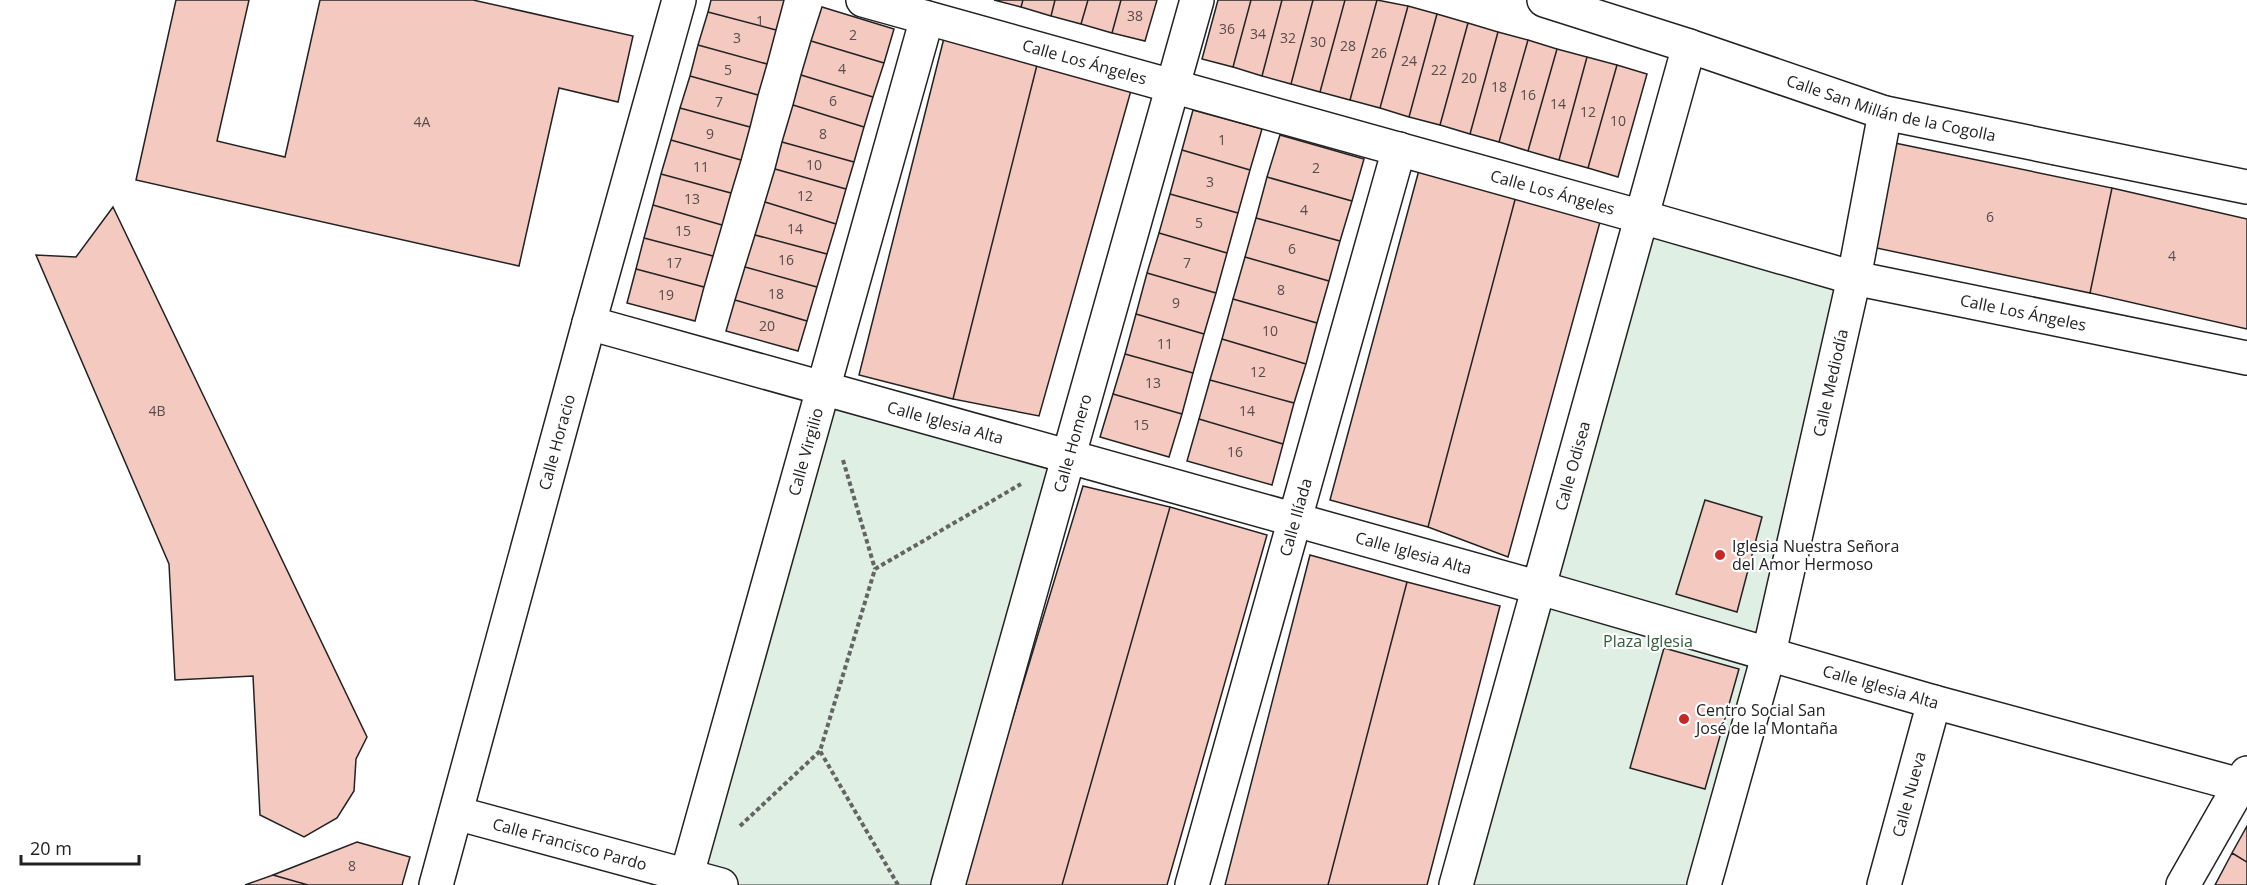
<svg xmlns="http://www.w3.org/2000/svg" width="2247" height="885" font-family="'Open Sans',sans-serif">
  <style>
    .green { fill: #e0efe3; stroke: #6f6f6f; stroke-width: 1.5 }
    .building { fill: #f3c9c0; stroke: #222; stroke-width: 1.5 }
    .lines { fill: none; stroke-linecap: round; stroke-linejoin: round }
    .street-casing { stroke: #222; stroke-width: 36 }
    .secondary-casing { stroke: #222; stroke-width: 36 }
    .path { stroke: #646464; stroke-width: 4; stroke-dasharray: 4.5 3; stroke-linecap: butt }
    .street { stroke: #fff; stroke-width: 33 }
    .secondary { stroke: #fff; stroke-width: 33 }
    .poi-dot { fill: #c62828; stroke: #fff; stroke-width: 2 }
    .labels { text-anchor: middle; stroke-width: 4.5; stroke-linejoin: round; paint-order: stroke }
    .number-label { font-size: 14px; fill: #564c4a }
    .street-label { font-size: 16px; fill: #222; stroke: #fff }
    .poi-label { font-size: 16px; fill: #222; stroke: #fff; text-anchor: start }
    .park-label { font-size: 16px; fill: #2f5e38; stroke: #fff }
  </style>
  <rect width="100%" height="100%" fill="#fff"/>
  <path class="green" d="M 1642,217 L 1854,278 L 1704,885 L 1456,885 Z
    M 823,389 L 1069,457 L 948,885 L 721,885 L 687,876 Z"/>
  <path class="building" d="M 176,0 L 249,0 L 217,141 L 285,157 L 320,0 L 473,0 L 633,36 L 618,102 L 559,88 L 519,266 L 136,180 Z
    M 711,0 L 784,0 L 776,30 L 708,12 Z
    M 994,0 L 1023,0 L 1021,7 Z
    M 1023,0 L 1055,0 L 1051,16 L 1021,7 Z
    M 1055,0 L 1088,0 L 1081,24 L 1051,16 Z
    M 1088,0 L 1121,0 L 1112,33 L 1081,24 Z
    M 1121,0 L 1157,0 L 1145,41 L 1112,33 Z
    M 1218,0 L 1251,0 L 1233,67 L 1202,59 Z
    M 1251,0 L 1282,0 L 1262,76 L 1233,67 Z
    M 1282,0 L 1313,0 L 1291,84 L 1262,76 Z
    M 1313,0 L 1345,0 L 1320,92 L 1291,84 Z
    M 1345,0 L 1377,0 L 1350,100 L 1320,92 Z
    M 1377,0 L 1408,6 L 1380,108 L 1350,100 Z
    M 1408,6 L 1437,14 L 1409,117 L 1380,108 Z
    M 822,7 L 894,29 L 884,63 L 811,41 Z
    M 708,12 L 776,30 L 767,64 L 698,45 Z
    M 1437,14 L 1468,23 L 1440,125 L 1409,117 Z
    M 1468,23 L 1498,32 L 1470,134 L 1440,125 Z
    M 1498,32 L 1528,40 L 1499,142 L 1470,134 Z
    M 944,38 L 1038,61 L 953,399 L 859,375 Z
    M 1528,40 L 1557,49 L 1528,151 L 1499,142 Z
    M 811,41 L 884,63 L 873,97 L 801,75 Z
    M 698,45 L 767,64 L 758,95 L 690,76 Z
    M 1557,49 L 1587,57 L 1559,160 L 1528,151 Z
    M 1587,57 L 1617,65 L 1588,168 L 1559,160 Z
    M 1038,61 L 1132,87 L 1039,416 L 953,399 Z
    M 1617,65 L 1647,74 L 1618,177 L 1588,168 Z
    M 801,75 L 873,97 L 864,127 L 793,105 Z
    M 690,76 L 758,95 L 750,127 L 680,108 Z
    M 793,105 L 864,127 L 854,162 L 782,142 Z
    M 680,108 L 750,127 L 741,160 L 671,140 Z
    M 1193,110 L 1262,129 L 1250,170 L 1182,150 Z
    M 1280,135 L 1364,159 L 1352,201 L 1267,177 Z
    M 671,140 L 741,160 L 731,193 L 661,174 Z
    M 782,142 L 854,162 L 846,189 L 775,169 Z
    M 1890,142 L 2112,188 L 2090,293 L 1867,246 Z
    M 1182,150 L 1250,170 L 1238,213 L 1170,194 Z
    M 775,169 L 846,189 L 836,224 L 765,202 Z
    M 1419,170 L 1516,196 L 1428,527 L 1330,500 Z
    M 661,174 L 731,193 L 722,225 L 653,205 Z
    M 1267,177 L 1352,201 L 1340,241 L 1256,218 Z
    M 2112,188 L 2247,219 L 2247,329 L 2090,293 Z
    M 1170,194 L 1238,213 L 1227,253 L 1159,233 Z
    M 1516,196 L 1600,222 L 1508,557 L 1428,527 Z
    M 765,202 L 836,224 L 827,254 L 755,235 Z
    M 653,205 L 722,225 L 713,256 L 644,238 Z
    M 113,207 L 367,737 L 356,759 L 354,791 L 337,818 L 304,837 L 260,815 L 253,676 L 175,680 L 169,564 L 36,255 L 76,257 Z
    M 1256,218 L 1340,241 L 1329,281 L 1245,257 Z
    M 1159,233 L 1227,253 L 1216,293 L 1147,273 Z
    M 755,235 L 827,254 L 817,287 L 745,267 Z
    M 644,238 L 713,256 L 704,287 L 636,269 Z
    M 1245,257 L 1329,281 L 1317,323 L 1233,299 Z
    M 745,267 L 817,287 L 807,321 L 735,300 Z
    M 636,269 L 704,287 L 695,321 L 627,303 Z
    M 1147,273 L 1216,293 L 1204,334 L 1136,314 Z
    M 1233,299 L 1317,323 L 1306,364 L 1222,339 Z
    M 735,300 L 807,321 L 798,351 L 726,331 Z
    M 1136,314 L 1204,334 L 1193,373 L 1125,354 Z
    M 1222,339 L 1306,364 L 1294,403 L 1210,380 Z
    M 1125,354 L 1193,373 L 1182,414 L 1113,394 Z
    M 1210,380 L 1294,403 L 1283,444 L 1199,419 Z
    M 1113,394 L 1182,414 L 1169,457 L 1100,437 Z
    M 1199,419 L 1283,444 L 1272,485 L 1187,461 Z
    M 1083,486 L 1170,507 L 1062,885 L 962,885 Z
    M 1705,500 L 1762,517 L 1737,612 L 1676,594 Z
    M 1170,507 L 1267,535 L 1167,885 L 1062,885 Z
    M 1310,555 L 1407,582 L 1328,885 L 1225,885 Z
    M 1407,582 L 1500,606 L 1427,885 L 1328,885 Z
    M 1664,648 L 1739,669 L 1705,789 L 1630,768 Z
    M 2247,826 L 2247,862 L 2232,853 Z
    M 357,842 L 410,857 L 402,885 L 308,885 L 273,875 Z
    M 2232,853 L 2247,862 L 2247,885 L 2215,885 Z
    M 273,875 L 308,885 L 245,885 Z"/>
  <g class="lines">
    <defs>
      <g id="street">
        <path id="s1" d="M 863,0 L 1642,217 L 1854,278 L 2247,358"/>
        <path id="s2" d="M 1544,0 L 1689,46 L 1885,113 L 2247,187"/>
        <path id="s3" d="M 589,323 L 1540,588 L 1934,702 L 2240,785"/>
        <path id="s4" d="M 456,813 L 721,885"/>
        <path id="s5" d="M 436,885 L 589,323 L 679,0"/>
        <path id="s6" d="M 684,885 L 927,18"/>
        <path id="s7" d="M 948,885 L 1197,0"/>
        <path id="s8" d="M 1192,885 L 1399,149"/>
        <path id="s9" d="M 1456,885 L 1689,46"/>
        <path id="s10" d="M 1704,885 L 1769,653 L 1854,278 L 1885,113"/>
        <path id="s11" d="M 1884,885 L 1934,702"/>
      </g>
      <path id="secondary" d="M 2183,885 L 2247,773"/>
    </defs>
    <use href="#street" class="street-casing"/>
    <use href="#secondary" class="secondary-casing"/>
    <path class="path" d="M 843,460 L 875,569
      M 740,826 L 820,751
      M 898,885 L 820,751 L 875,569 L 1021,484"/>
    <use href="#street" class="street"/>
    <use href="#secondary" class="secondary"/>
  </g>
  <g class="poi-dot">
    <circle cx="1720" cy="555" r="6"/>
    <circle cx="1684" cy="719" r="6"/>
  </g>
  <g class="labels">
    <g class="number-label">
      <text x="1135" y="21">38</text>
      <text x="760" y="26">1</text>
      <text x="1227" y="34">36</text>
      <text x="1258" y="39">34</text>
      <text x="853" y="40">2</text>
      <text x="737" y="43">3</text>
      <text x="1288" y="43">32</text>
      <text x="1318" y="47">30</text>
      <text x="1348" y="51">28</text>
      <text x="1379" y="58">26</text>
      <text x="1409" y="66">24</text>
      <text x="842" y="74">4</text>
      <text x="728" y="75">5</text>
      <text x="1439" y="75">22</text>
      <text x="1469" y="83">20</text>
      <text x="1499" y="92">18</text>
      <text x="1528" y="100">16</text>
      <text x="833" y="106">6</text>
      <text x="719" y="107">7</text>
      <text x="1558" y="109">14</text>
      <text x="1588" y="117">12</text>
      <text x="1618" y="126">10</text>
      <text x="422" y="127">4A</text>
      <text x="710" y="139">9</text>
      <text x="823" y="139">8</text>
      <text x="1222" y="145">1</text>
      <text x="814" y="170">10</text>
      <text x="701" y="172">11</text>
      <text x="1316" y="173">2</text>
      <text x="1210" y="187">3</text>
      <text x="805" y="201">12</text>
      <text x="692" y="204">13</text>
      <text x="1304" y="215">4</text>
      <text x="1990" y="222">6</text>
      <text x="1199" y="228">5</text>
      <text x="795" y="234">14</text>
      <text x="683" y="236">15</text>
      <text x="1292" y="254">6</text>
      <text x="2172" y="261">4</text>
      <text x="786" y="265">16</text>
      <text x="674" y="268">17</text>
      <text x="1187" y="268">7</text>
      <text x="1281" y="295">8</text>
      <text x="776" y="299">18</text>
      <text x="666" y="300">19</text>
      <text x="1176" y="308">9</text>
      <text x="767" y="331">20</text>
      <text x="1270" y="336">10</text>
      <text x="1165" y="349">11</text>
      <text x="1258" y="377">12</text>
      <text x="1153" y="388">13</text>
      <text x="157" y="416">4B</text>
      <text x="1247" y="416">14</text>
      <text x="1141" y="430">15</text>
      <text x="1235" y="457">16</text>
      <text x="352" y="871">8</text>
    </g>
    <g class="street-label">
      <text dy="6" stroke="none"><textPath href="#s1" startOffset="230">Calle Los Ángeles</textPath></text>
      <text dy="6" stroke="none"><textPath href="#s2" startOffset="364">Calle San Millán de la Cogolla</textPath></text>
      <text dy="6" stroke="none"><textPath href="#s1" startOffset="716">Calle Los Ángeles</textPath></text>
      <text dy="6" stroke="none"><textPath href="#s1" startOffset="1202">Calle Los Ángeles</textPath></text>
      <text dy="6" stroke="none"><textPath href="#s10" startOffset="518">Calle Mediodía</textPath></text>
      <text dy="6" stroke="none"><textPath href="#s3" startOffset="370">Calle Iglesia Alta</textPath></text>
      <text dy="6" stroke="none"><textPath href="#s5" startOffset="459">Calle Horacio</textPath></text>
      <text dy="6" stroke="none"><textPath href="#s7" startOffset="459">Calle Homero</textPath></text>
      <text dy="6" stroke="none"><textPath href="#s6" startOffset="450">Calle Virgilio</textPath></text>
      <text dy="6" stroke="none"><textPath href="#s9" startOffset="435">Calle Odisea</textPath></text>
      <text dy="6" stroke="none"><textPath href="#s8" startOffset="382">Calle Ilíada</textPath></text>
      <text dy="6" stroke="none"><textPath href="#s3" startOffset="856">Calle Iglesia Alta</textPath></text>
      <text dy="6" stroke="none"><textPath href="#s3" startOffset="1342">Calle Iglesia Alta</textPath></text>
      <text dy="6" stroke="none"><textPath href="#s11" startOffset="94">Calle Nueva</textPath></text>
      <text dy="6" stroke="none"><textPath href="#s4" startOffset="118">Calle Francisco Pardo</textPath></text>
    </g>
    <g class="poi-label">
      <text x="1732" y="552">Iglesia Nuestra Señora<tspan x="1732" dy="18">del Amor Hermoso</tspan></text>
      <text x="1696" y="716">Centro Social San<tspan x="1696" dy="18">José de la Montaña</tspan></text>
    </g>
    <g class="park-label">
      <text x="1648" y="647">Plaza Iglesia</text>
    </g>
  </g>
  <path d="M21 855v9h118v-9" fill="none" stroke="#222222" stroke-width="3"/>
  <text x="30" y="855" font-size="18" fill="#222222" stroke="#ffffff" stroke-width="4.5" paint-order="stroke">20 m</text>
</svg>
